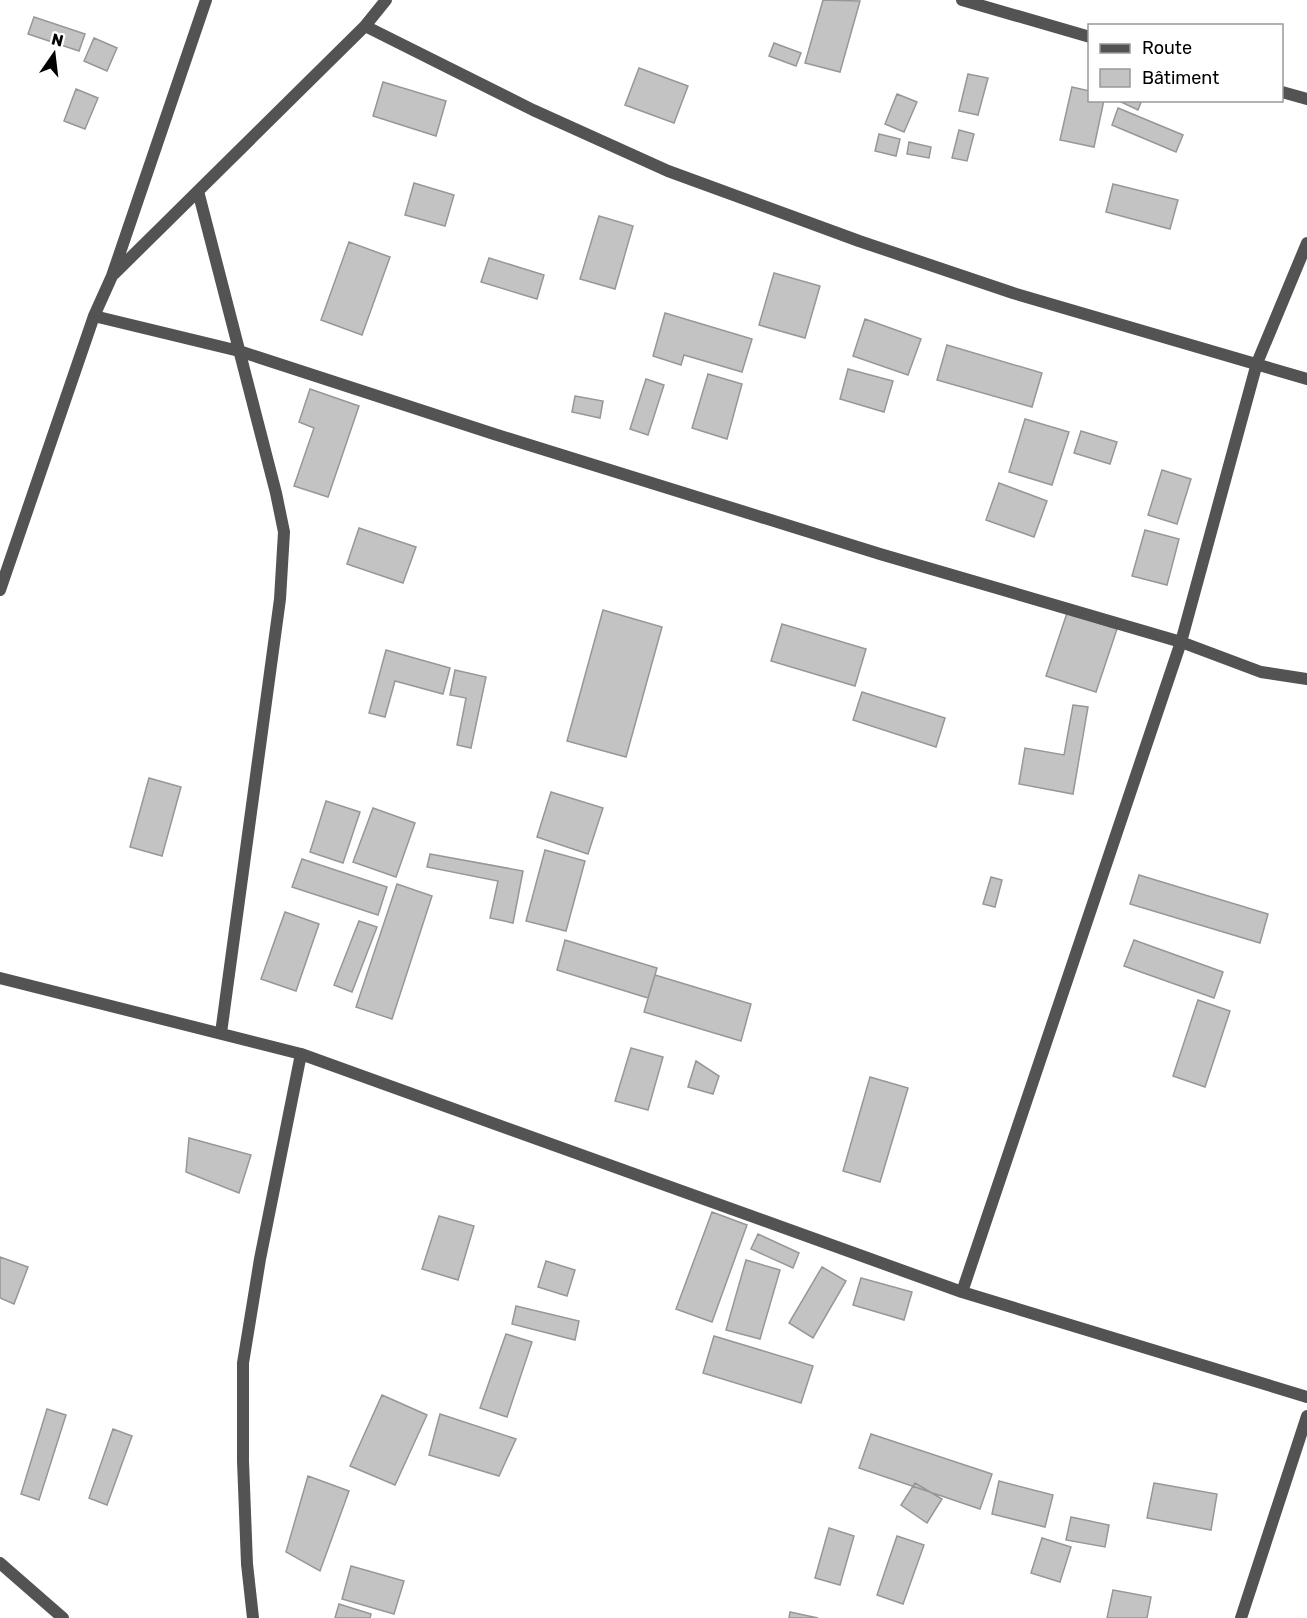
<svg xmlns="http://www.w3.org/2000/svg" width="1307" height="1618" font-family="Rubik,sans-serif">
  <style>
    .building { fill: #c3c3c3; stroke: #979797; stroke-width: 1.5 }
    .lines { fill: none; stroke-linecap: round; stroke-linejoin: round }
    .minor { stroke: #535353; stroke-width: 12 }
  </style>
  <rect width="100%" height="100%" fill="#fff"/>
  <path class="building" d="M 823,0 L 860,1 L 840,72 L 805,63 Z
    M 34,17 L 85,34 L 79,51 L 28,34 Z
    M 94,38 L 117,48 L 107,71 L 84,61 Z
    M 774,43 L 801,53 L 796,66 L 769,56 Z
    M 639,68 L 688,86 L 674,123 L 625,105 Z
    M 968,74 L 988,78 L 978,115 L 959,111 Z
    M 383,82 L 446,101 L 436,136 L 373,116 Z
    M 1072,87 L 1090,91 L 1090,100 L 1104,100 L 1094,147 L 1060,140 Z
    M 76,89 L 98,98 L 85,129 L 64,121 Z
    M 897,94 L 917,102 L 904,132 L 885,124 Z
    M 1117,100 L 1142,100 L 1138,110 Z
    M 1118,108 L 1183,135 L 1176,152 L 1112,125 Z
    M 959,130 L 974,134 L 967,161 L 952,158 Z
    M 879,134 L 900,139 L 896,156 L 875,151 Z
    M 909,142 L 931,147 L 929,158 L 907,154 Z
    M 414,183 L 454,195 L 445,226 L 405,215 Z
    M 1113,184 L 1178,200 L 1170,229 L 1106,212 Z
    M 599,216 L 633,226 L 615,289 L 580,279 Z
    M 349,242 L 390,257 L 362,335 L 321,320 Z
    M 489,258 L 544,275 L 537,299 L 481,282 Z
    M 774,273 L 820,286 L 805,338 L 759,325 Z
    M 665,313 L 752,339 L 742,372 L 684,355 L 681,365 L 653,356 Z
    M 865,319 L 921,339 L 908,375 L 853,356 Z
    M 947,345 L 1042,373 L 1032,407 L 937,380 Z
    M 848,369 L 893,381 L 884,412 L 840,399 Z
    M 708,374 L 742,384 L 727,439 L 692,428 Z
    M 646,379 L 664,385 L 648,435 L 630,429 Z
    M 310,389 L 359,406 L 328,497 L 294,486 L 314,428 L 299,422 Z
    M 575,396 L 603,401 L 600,418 L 572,412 Z
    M 1025,419 L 1069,432 L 1052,485 L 1009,472 Z
    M 1081,431 L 1117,442 L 1110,464 L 1074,453 Z
    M 1162,470 L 1191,479 L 1177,524 L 1148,515 Z
    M 999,483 L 1047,501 L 1034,537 L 986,520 Z
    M 359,528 L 416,547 L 403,583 L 347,564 Z
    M 1145,530 L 1179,539 L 1167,585 L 1132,576 Z
    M 603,610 L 662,627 L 626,757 L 567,741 Z
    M 1067,613 L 1117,629 L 1096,692 L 1046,676 Z
    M 782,624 L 866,649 L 855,686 L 771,661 Z
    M 386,650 L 450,668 L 443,694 L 395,681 L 385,717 L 369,713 Z
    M 455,670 L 486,677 L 471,748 L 457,745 L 466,698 L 450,695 Z
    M 862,692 L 945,718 L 936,747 L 853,720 Z
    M 1073,705 L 1088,707 L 1073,794 L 1019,784 L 1025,748 L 1064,755 Z
    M 149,778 L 181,787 L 162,856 L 130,847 Z
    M 551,792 L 603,808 L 588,854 L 537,837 Z
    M 326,801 L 360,812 L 343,863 L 310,852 Z
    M 373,808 L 415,823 L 396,877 L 353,862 Z
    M 545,850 L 585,861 L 566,931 L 526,921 Z
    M 430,854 L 523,871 L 513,923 L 490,918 L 498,881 L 427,867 Z
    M 302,859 L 387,887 L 378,915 L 292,887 Z
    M 1139,875 L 1268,914 L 1260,943 L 1130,904 Z
    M 991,877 L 1002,880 L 995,907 L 983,904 Z
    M 397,884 L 432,896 L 392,1019 L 356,1007 Z
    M 285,912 L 319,924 L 296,991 L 261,979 Z
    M 359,921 L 377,927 L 352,992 L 334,985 Z
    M 565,940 L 657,968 L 648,998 L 557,970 Z
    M 1134,940 L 1223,972 L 1214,998 L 1124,966 Z
    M 655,975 L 751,1004 L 741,1041 L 644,1012 Z
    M 1198,1000 L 1230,1011 L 1205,1087 L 1173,1076 Z
    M 631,1048 L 663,1057 L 648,1110 L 615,1101 Z
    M 696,1061 L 719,1076 L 713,1094 L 688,1087 Z
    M 870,1077 L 908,1088 L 880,1182 L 843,1171 Z
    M 189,1138 L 251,1155 L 239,1193 L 186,1172 Z
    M 712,1212 L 747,1225 L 712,1322 L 676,1309 Z
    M 439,1216 L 474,1226 L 458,1280 L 422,1269 Z
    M 758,1234 L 799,1253 L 793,1268 L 751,1249 Z
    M 0,1257 L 28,1267 L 14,1304 L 0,1298 Z
    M 746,1260 L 780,1270 L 760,1339 L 726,1330 Z
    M 546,1261 L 575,1270 L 567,1296 L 538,1287 Z
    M 822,1267 L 846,1281 L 813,1338 L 789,1323 Z
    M 861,1278 L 912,1292 L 904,1320 L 853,1305 Z
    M 516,1306 L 579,1321 L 575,1340 L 512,1324 Z
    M 506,1334 L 532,1342 L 507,1417 L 480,1408 Z
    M 714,1336 L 813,1366 L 801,1403 L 703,1373 Z
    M 382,1395 L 427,1415 L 395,1485 L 350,1466 Z
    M 47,1409 L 66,1415 L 39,1500 L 21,1494 Z
    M 440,1414 L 516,1439 L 499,1476 L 429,1455 Z
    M 113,1429 L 132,1436 L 107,1505 L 89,1498 Z
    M 871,1434 L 992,1474 L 980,1509 L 859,1468 Z
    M 308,1476 L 349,1491 L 320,1571 L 286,1552 Z
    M 999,1481 L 1053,1495 L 1045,1527 L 992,1514 Z
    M 915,1483 L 942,1499 L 927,1523 L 901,1505 Z
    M 1154,1483 L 1217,1494 L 1211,1530 L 1147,1518 Z
    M 1071,1517 L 1109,1525 L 1105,1547 L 1066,1540 Z
    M 829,1528 L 854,1536 L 840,1585 L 815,1578 Z
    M 897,1536 L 924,1545 L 903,1604 L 877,1595 Z
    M 1042,1538 L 1071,1547 L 1060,1582 L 1031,1573 Z
    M 351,1566 L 404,1581 L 394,1614 L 342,1599 Z
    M 1113,1590 L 1151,1597 L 1147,1618 L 1107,1618 Z
    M 339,1604 L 371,1614 L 370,1618 L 335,1618 Z
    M 790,1612 L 818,1618 L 789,1618 Z"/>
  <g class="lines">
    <path class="minor" d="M 962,0 L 1090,37
      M 365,26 L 533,110 L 668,171 L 859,241 L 1013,293 L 1307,379
      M 1282,92 L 1307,99
      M 198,191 L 276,493 L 284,532 L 280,599 L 221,1033
      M 114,274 L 365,26 L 386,0
      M 94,316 L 239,351 L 494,434 L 880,554 L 1181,642 L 1261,672 L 1307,679
      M 0,590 L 94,316 L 112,276 L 206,0
      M 0,978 L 301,1054 L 962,1292 L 1307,1397
      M 962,1292 L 1181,642 L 1257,363 L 1307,243
      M 0,1563 L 63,1618
      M 253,1618 L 247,1564 L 243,1461 L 243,1363 L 260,1259 L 301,1054
      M 1241,1618 L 1307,1416"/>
  </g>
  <rect x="1088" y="24" width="195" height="78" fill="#ffffff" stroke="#999999" stroke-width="1.5"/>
  <rect x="1100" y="44" width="30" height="9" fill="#535353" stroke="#999999" stroke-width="1.5"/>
  <text x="1142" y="54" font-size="18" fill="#000000">Route</text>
  <rect x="1100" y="69" width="30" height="18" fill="#c3c3c3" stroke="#999999" stroke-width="1.5"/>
  <text x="1142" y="84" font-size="18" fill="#000000">Bâtiment</text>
  <g transform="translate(54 54) rotate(14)" stroke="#ffffff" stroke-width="4.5" paint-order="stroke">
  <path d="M0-4.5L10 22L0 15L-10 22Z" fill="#000000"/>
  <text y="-9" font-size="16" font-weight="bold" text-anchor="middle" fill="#000000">N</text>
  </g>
</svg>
